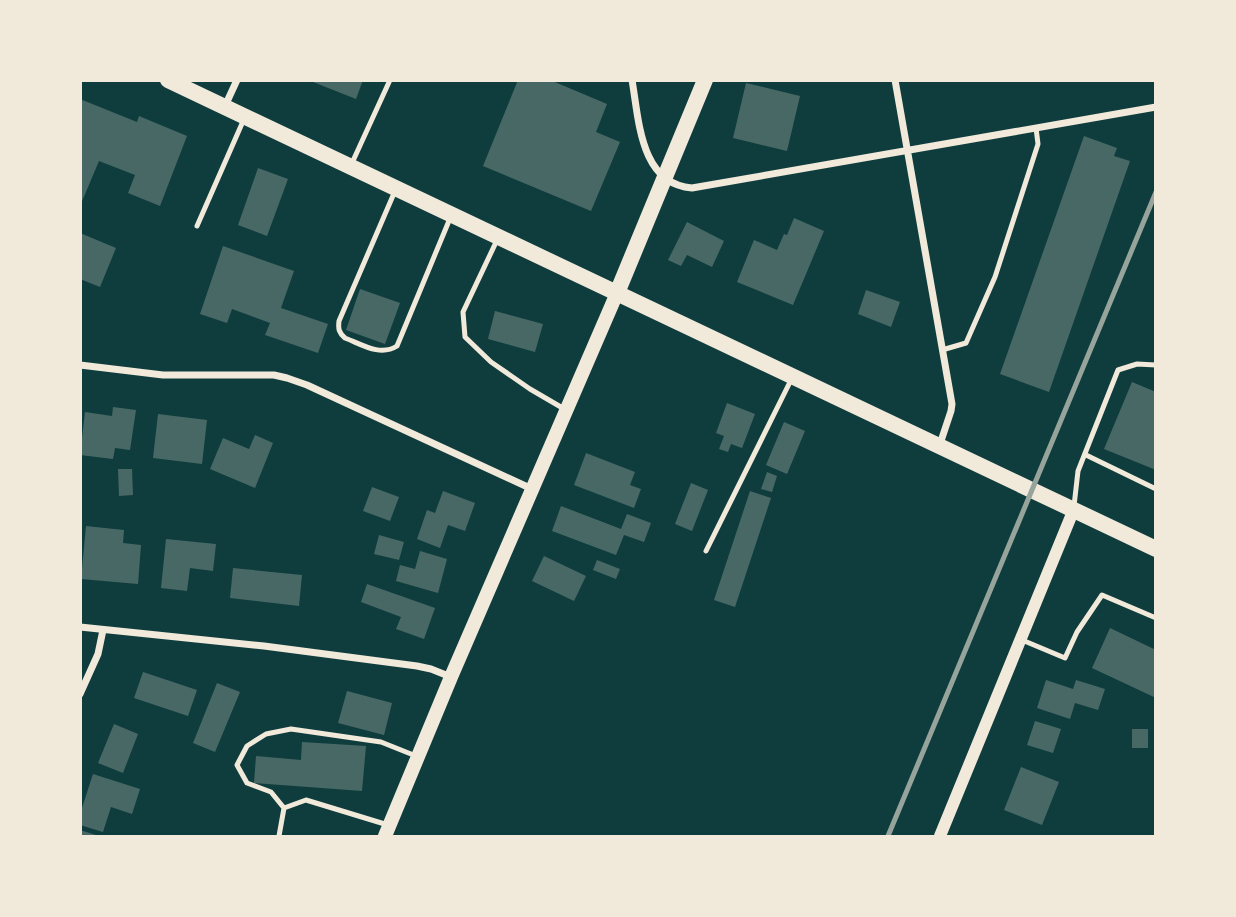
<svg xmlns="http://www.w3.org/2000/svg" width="1236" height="917" font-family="Quicksand,sans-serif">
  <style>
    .building { fill: #486865 }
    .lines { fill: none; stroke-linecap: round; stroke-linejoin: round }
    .service { stroke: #f1e9da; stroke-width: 5 }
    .minor { stroke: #f1e9da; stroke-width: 7 }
    .tertiary { stroke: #f1e9da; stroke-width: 12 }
    .secondary { stroke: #f1e9da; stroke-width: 14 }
    .primary { stroke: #f1e9da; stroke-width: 16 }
    .rail { stroke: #97a49c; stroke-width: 5 }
  </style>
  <rect width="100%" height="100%" fill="#0f3d3e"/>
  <path class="building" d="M 308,80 L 363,80 L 356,99 Z
    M 518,80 L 550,80 L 607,104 L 596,132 L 620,142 L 591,211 L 483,166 Z
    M 746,83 L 800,96 L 787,151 L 733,138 Z
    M 80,99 L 137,122 L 139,116 L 187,136 L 160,206 L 128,193 L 135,175 L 99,161 L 80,206 Z
    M 1084,136 L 1117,148 L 1114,156 L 1130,161 L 1049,392 L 1000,374 Z
    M 258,168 L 288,179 L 267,236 L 238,225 Z
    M 794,218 L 824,231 L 793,305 L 737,282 L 754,240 L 777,250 L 784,234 L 787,235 Z
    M 687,222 L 724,241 L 712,267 L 687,255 L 681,266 L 668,260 Z
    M 80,233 L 116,248 L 100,287 L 80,279 Z
    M 223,246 L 294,271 L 281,308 L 328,324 L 318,353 L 265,335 L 270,323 L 232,309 L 227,323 L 200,314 Z
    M 360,289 L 400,303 L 385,344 L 346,330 Z
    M 866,290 L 900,302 L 891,327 L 858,314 Z
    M 495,311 L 543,324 L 535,352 L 488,339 Z
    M 1132,382 L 1156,392 L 1156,470 L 1104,449 Z
    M 727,403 L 755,414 L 742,448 L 731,444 L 728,452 L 719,449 L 724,436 L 716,433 Z
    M 113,407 L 136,410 L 130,450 L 115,448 L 113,459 L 80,455 L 85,412 L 112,416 Z
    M 158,414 L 207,420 L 202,464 L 153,458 Z
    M 784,422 L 805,431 L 787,474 L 766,465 Z
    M 255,435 L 273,443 L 255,488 L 210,469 L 223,438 L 249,449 Z
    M 586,453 L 635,472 L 630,485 L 641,489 L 634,508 L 574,485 Z
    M 118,469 L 132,469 L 133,495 L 119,496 Z
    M 767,472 L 777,476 L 772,492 L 761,489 Z
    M 691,483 L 708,490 L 692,531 L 675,524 Z
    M 372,487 L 399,497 L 390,521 L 363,511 Z
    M 443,491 L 475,503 L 465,531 L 448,525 L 440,548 L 417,539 L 427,510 L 435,513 Z
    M 750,491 L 771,498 L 735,607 L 714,600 Z
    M 561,506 L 621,529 L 627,514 L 651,523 L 644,542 L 624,535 L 616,555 L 552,531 Z
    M 86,526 L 124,530 L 123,543 L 141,545 L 138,584 L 81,579 Z
    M 379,535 L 404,542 L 399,560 L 374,554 Z
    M 166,539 L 216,544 L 213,571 L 190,568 L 187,591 L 161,588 Z
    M 420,551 L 447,559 L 438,593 L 396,581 L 400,565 L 415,569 Z
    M 544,556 L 586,576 L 574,601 L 532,581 Z
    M 597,560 L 620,569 L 616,579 L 593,570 Z
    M 233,568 L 302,575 L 299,606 L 230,598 Z
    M 367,584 L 435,608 L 424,639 L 396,629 L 401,617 L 361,602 Z
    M 1110,628 L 1156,650 L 1156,698 L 1092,668 Z
    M 143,672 L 197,690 L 188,716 L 134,698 Z
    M 1046,680 L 1073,689 L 1076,680 L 1105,689 L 1098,710 L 1075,703 L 1070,719 L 1037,708 Z
    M 217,683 L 240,692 L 215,752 L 193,743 Z
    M 347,691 L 392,703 L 384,735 L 338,723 Z
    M 1035,721 L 1061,729 L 1053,753 L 1027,745 Z
    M 114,724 L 138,734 L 123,773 L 98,763 Z
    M 1132,729 L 1148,729 L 1148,748 L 1132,748 Z
    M 302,742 L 366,746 L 362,791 L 254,783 L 256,756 L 301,760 Z
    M 1021,767 L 1059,782 L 1042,825 L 1004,810 Z
    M 93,774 L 140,789 L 132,814 L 111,807 L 103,832 L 80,825 L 80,814 Z
    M 80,830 L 99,836 L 80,836 Z"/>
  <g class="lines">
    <path class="service" d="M 352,163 L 390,80
      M 395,191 L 339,321 C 338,329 339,333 345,338 C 361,344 380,357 397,346 L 451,216
      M 197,226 L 244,119
      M 498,238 L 463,312 L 465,337 L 491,362 L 530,389 L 566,410
      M 942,350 L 966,343 L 995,277 L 1038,144 L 1036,128
      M 1086,455 L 1156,489
      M 1074,506 L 1078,471 L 1118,370 L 1137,364 L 1156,365
      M 706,551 L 791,380
      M 1022,640 L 1065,658 L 1077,632 L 1102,595 L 1156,618
      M 284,808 L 306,800 L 388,825
      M 279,836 L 284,808 L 271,792 L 247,783 L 237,765 L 247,746 L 266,734 L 291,729 L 381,742 L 416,756"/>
    <path class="minor" d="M 632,80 C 639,120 640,184 692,188 L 1156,107
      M 895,80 L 952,404 L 951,411 L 939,447
      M 225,106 L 237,80
      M 80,365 L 163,375 L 274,375 L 287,378 L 307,385 L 532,489
      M 80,627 L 264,646 L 417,666 L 431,669 L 451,677
      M 80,694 L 98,654 L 103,630"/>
    <path class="tertiary" d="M 940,836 L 1074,509"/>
    <path class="secondary" d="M 385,836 L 451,677 L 617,293"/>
    <path class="primary" d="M 168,80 L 1156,549
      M 617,293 L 705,80"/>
    <path class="rail" d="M 888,836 L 1156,192"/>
  </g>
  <rect width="1236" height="917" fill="none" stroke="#f1e9da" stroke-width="164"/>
</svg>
